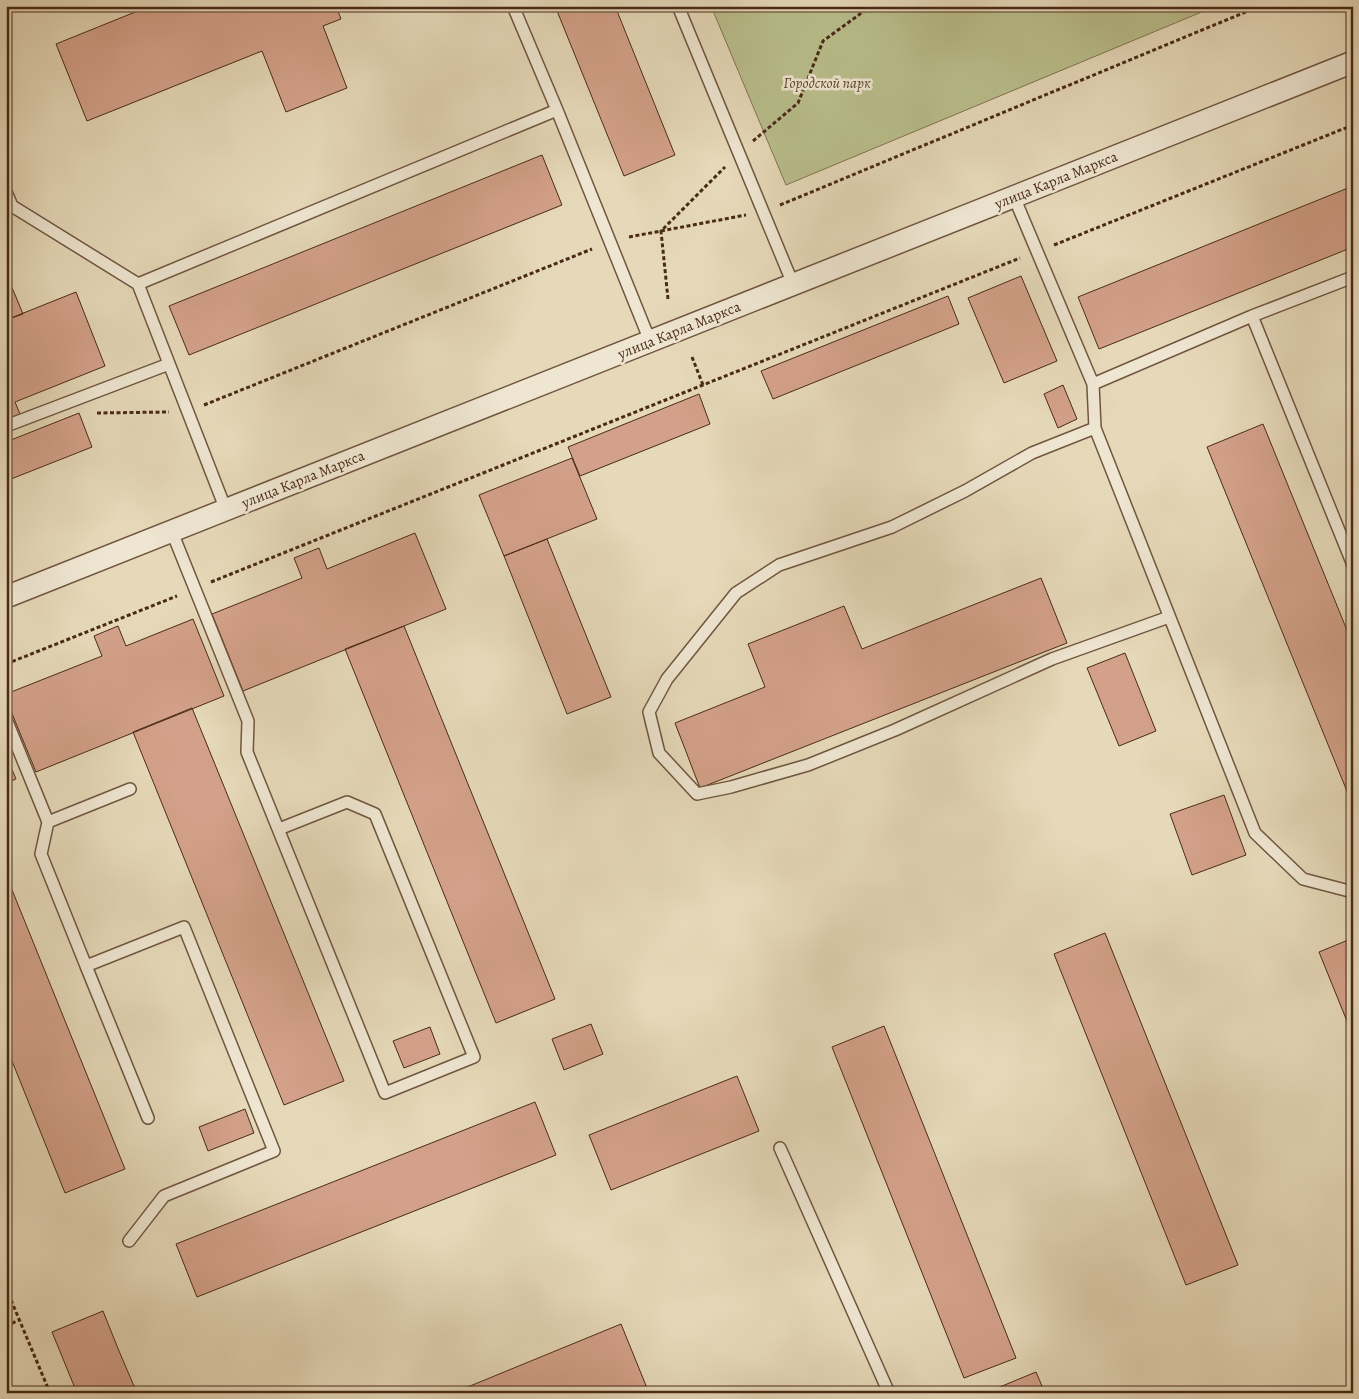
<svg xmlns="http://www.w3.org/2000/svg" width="1359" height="1399" font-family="Alegreya,serif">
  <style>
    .green { fill: #b9be8c; stroke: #817452 }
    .building { fill: #d3a189; stroke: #492a18 }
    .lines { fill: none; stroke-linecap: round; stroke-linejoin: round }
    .lane-casing { stroke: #705640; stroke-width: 14 }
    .street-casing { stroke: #705640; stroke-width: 24 }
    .path { stroke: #492a18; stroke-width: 3; stroke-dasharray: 4 2.5; stroke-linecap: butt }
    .lane { stroke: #efe6d2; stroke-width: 11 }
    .street { stroke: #efe6d2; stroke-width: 21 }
    .labels { text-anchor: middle; stroke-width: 5; stroke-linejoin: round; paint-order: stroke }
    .park-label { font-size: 15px; font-style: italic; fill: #5f482f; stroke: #efe6d2 }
    .street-label { font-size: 15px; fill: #492a18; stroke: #efe6d2 }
  </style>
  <rect width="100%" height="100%" fill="#e6d9b9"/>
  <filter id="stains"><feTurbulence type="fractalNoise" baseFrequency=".004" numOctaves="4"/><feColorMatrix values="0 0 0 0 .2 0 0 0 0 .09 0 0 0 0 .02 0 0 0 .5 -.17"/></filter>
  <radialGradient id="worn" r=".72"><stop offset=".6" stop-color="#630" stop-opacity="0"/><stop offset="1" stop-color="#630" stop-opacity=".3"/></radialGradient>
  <path class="green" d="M 711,6 L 1216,6 L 786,185 Z"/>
  <path class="building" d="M 150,6 L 336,6 L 341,19 L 323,26 L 347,88 L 286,112 L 262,51 L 87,121 L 56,44 Z
    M 555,6 L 615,6 L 675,155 L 624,176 Z
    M 542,155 L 562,205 L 189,355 L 169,306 Z
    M 1353,186 L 1353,247 L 1099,349 L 1078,297 Z
    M 6,273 L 23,314 L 6,320 Z
    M 1021,276 L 1057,361 L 1004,383 L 968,298 Z
    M 76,292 L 105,366 L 15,402 L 20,414 L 6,420 L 6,320 Z
    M 948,296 L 959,324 L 773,399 L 761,371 Z
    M 1063,385 L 1077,419 L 1058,428 L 1044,394 Z
    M 699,394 L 710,424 L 580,476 L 568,447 Z
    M 79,413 L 92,447 L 6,481 L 6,442 Z
    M 1263,424 L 1353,645 L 1353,806 L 1207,447 Z
    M 572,458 L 597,519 L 504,556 L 479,495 Z
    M 415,533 L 446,609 L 243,691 L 212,614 L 302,578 L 294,558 L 319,548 L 327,569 Z
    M 547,539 L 611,697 L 567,714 L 504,556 Z
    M 1041,578 L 1067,643 L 700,788 L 675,723 L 765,687 L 748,644 L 844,606 L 862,649 Z
    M 193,619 L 224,696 L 36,772 L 6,699 L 6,694 L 102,656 L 94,636 L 118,626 L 126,646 Z
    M 404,626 L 555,999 L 496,1023 L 345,649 Z
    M 1125,653 L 1156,731 L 1119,746 L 1087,668 Z
    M 192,708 L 344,1081 L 284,1105 L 133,732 Z
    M 6,755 L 16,779 L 6,783 Z
    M 1224,795 L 1246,855 L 1192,875 L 1170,814 Z
    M 6,875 L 125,1169 L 65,1193 L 6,1046 Z
    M 1105,933 L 1238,1265 L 1186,1285 L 1054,954 Z
    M 1353,938 L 1353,1036 L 1319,952 Z
    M 591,1024 L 603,1054 L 564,1070 L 552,1039 Z
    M 884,1026 L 1016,1358 L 964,1378 L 832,1047 Z
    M 430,1027 L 440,1054 L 404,1068 L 393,1041 Z
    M 737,1076 L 759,1131 L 611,1190 L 589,1135 Z
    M 535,1102 L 556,1155 L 197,1297 L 176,1244 Z
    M 245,1109 L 254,1133 L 208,1151 L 199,1127 Z
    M 103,1311 L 119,1351 L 137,1393 L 77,1393 L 52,1332 Z
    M 621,1324 L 649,1393 L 453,1393 Z
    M 1036,1372 L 1045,1393 L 991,1393 L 990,1391 Z"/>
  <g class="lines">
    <defs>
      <path id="lane" d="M 513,6 L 557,110 L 650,341
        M 678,6 L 793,284
        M 6,192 L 12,206 L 138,284
        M 1014,197 L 1093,384 L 1095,428 L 1255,833 L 1303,879 L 1353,892
        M 1252,316 L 1353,277
        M 1093,384 L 1252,316 L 1353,565
        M 6,426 L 169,364
        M 1095,428 L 1032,453 L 965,491 L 892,527 L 779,565 L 736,593 L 667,679 L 649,712 L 659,753 L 697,794 L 731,787 L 808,765 L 895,730 L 1052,659 L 1169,617
        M 226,510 L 138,284 L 557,110
        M 172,532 L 248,721 L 247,752 L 385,1093 L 474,1057 L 375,814 L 347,802 L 279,829
        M 6,719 L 48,822 L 41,854 L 86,966 L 184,927 L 274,1151 L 164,1196 L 129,1241
        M 48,822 L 130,789
        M 86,966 L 148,1118
        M 780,1148 L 889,1393"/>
      <path id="street" d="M 6,597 L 1353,62"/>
    </defs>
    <use href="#lane" class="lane-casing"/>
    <use href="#street" class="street-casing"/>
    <path class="path" d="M 753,141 L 798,103 L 823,41 L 871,6
      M 780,205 L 1260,6
      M 629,237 L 746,215
      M 1054,245 L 1353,125
      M 668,299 L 661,231 L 725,167
      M 692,357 L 703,385
      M 204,405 L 592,249
      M 97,413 L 169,412
      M 211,582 L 1020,258
      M 6,664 L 177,596
      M 6,1288 L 50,1393
      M 6,1326 L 19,1320"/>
    <use href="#lane" class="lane"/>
    <use href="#street" class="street"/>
  </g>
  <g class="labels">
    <g class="park-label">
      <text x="827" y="88">Городской парк</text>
    </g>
    <g class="street-label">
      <text transform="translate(1056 180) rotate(-22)" y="5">улица Карла Маркса</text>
      <text transform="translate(679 330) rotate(-22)" y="5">улица Карла Маркса</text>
      <text transform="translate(303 479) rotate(-22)" y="5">улица Карла Маркса</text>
    </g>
  </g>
  <rect width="1359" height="1399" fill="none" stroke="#e6d9b9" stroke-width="25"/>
  <rect x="8" y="8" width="1344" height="1384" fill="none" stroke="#492a18" stroke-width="2.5"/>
  <rect x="12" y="12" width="1334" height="1374" fill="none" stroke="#492a18"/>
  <rect width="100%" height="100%" filter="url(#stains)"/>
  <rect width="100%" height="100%" fill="url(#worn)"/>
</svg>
